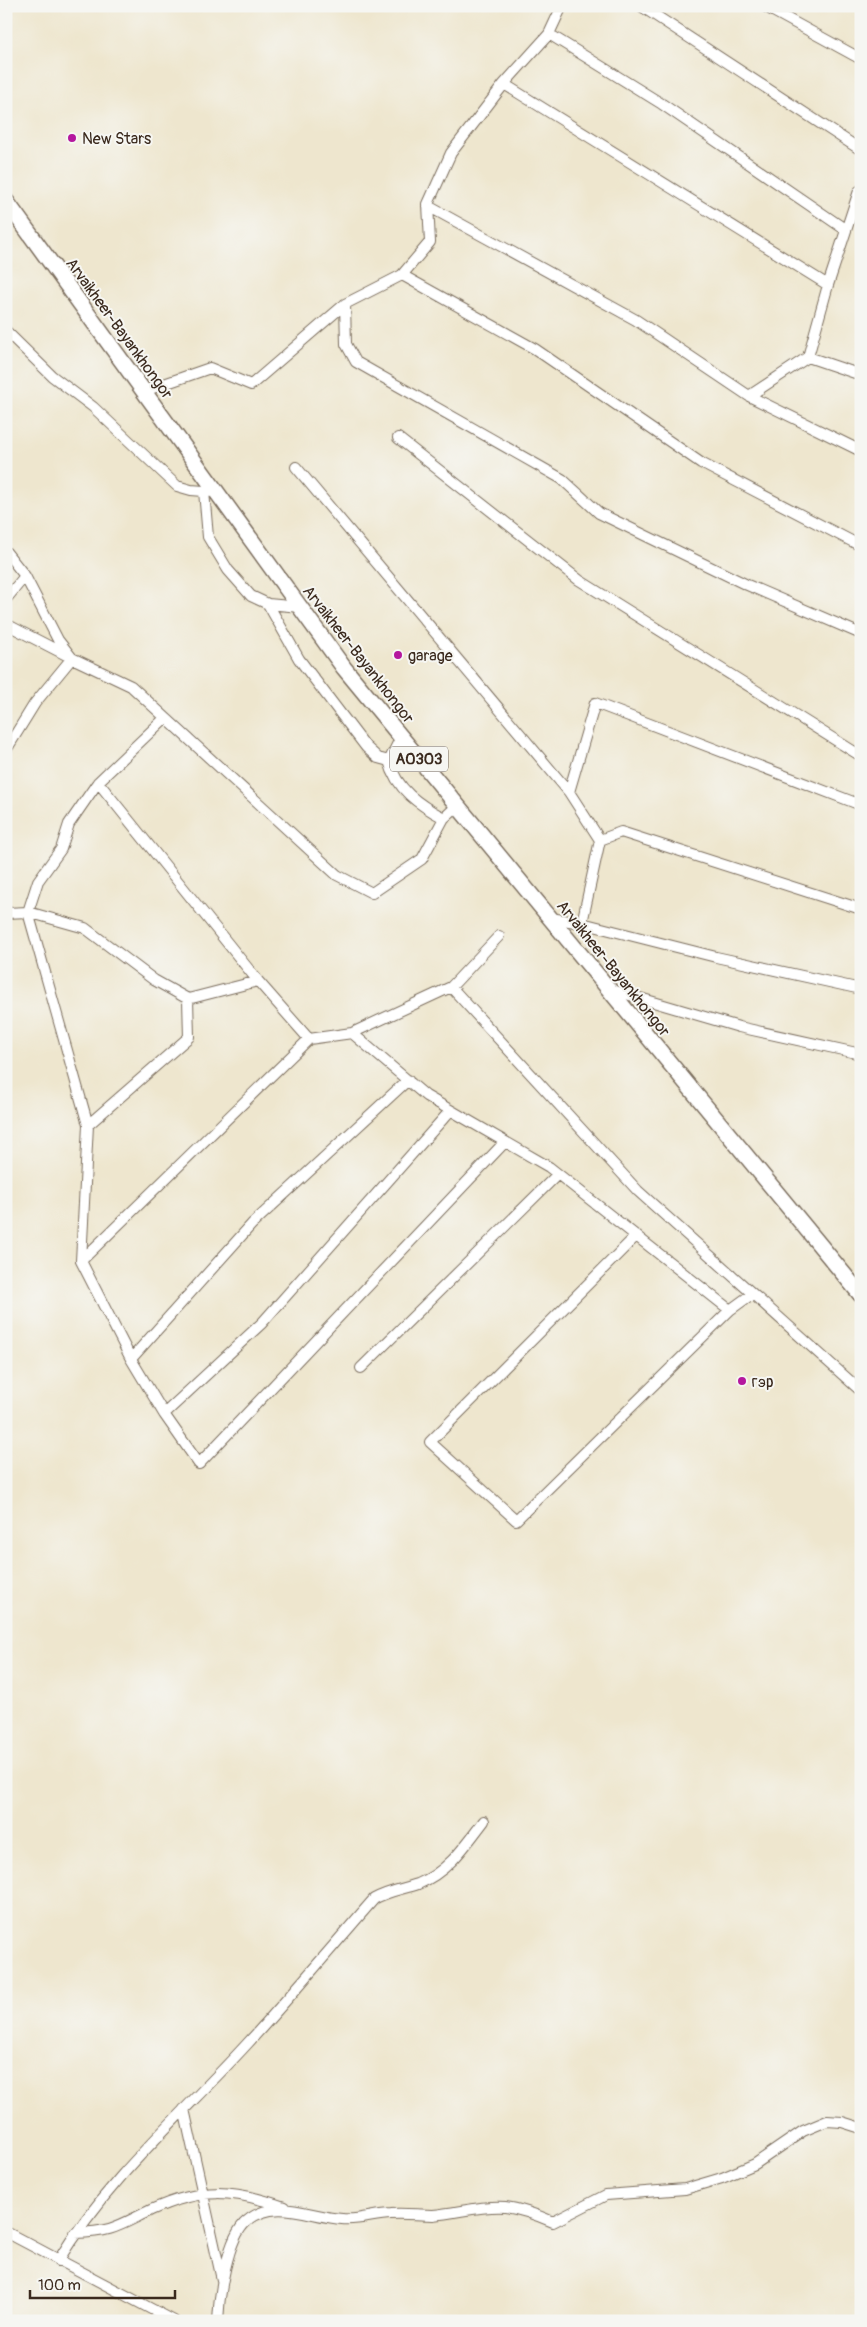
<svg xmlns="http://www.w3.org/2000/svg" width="867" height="2327" font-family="Pangolin,sans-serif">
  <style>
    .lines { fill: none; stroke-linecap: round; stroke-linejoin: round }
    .minor-casing { stroke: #7a6c5c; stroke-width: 12 }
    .highway-casing { stroke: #7a6c5c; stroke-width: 18 }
    .minor { stroke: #fff; stroke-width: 10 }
    .highway { stroke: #fff; stroke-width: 15 }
    .poi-dot { fill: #b5179e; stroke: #f6f6f2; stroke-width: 2 }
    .labels { text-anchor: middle; stroke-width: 4; stroke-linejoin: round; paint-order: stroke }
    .shield { fill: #f6f6f2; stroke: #73675e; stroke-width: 1 }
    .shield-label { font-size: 15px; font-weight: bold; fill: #3b2a1e }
    .poi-label { font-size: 16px; fill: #3b2a1e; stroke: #f6f6f2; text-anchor: start }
    .street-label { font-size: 16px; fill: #3b2a1e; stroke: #f6f6f2 }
  </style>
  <rect width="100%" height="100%" fill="#f6f6f2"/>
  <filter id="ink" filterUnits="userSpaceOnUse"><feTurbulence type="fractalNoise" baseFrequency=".02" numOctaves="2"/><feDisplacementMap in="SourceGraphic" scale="10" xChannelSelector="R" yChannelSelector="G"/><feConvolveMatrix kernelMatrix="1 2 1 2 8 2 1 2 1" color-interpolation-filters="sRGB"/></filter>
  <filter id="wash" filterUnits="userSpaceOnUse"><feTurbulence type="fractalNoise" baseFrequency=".0096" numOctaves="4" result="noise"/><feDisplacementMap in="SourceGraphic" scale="20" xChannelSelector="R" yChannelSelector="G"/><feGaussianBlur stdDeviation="1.12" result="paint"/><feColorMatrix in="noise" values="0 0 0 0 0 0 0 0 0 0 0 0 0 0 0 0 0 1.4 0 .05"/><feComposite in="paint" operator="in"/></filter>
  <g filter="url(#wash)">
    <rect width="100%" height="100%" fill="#eee6ce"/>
  </g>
  <g filter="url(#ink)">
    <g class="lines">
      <defs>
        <path id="minor" d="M 641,6 L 861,150
          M 764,6 L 861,59
          M 549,34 L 662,104 L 846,230
          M 504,84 L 828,285
          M 428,206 L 636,320 L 749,396 L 861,451
          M 402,275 L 535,349 L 701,463 L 861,546
          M 345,304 L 346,344 L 356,362 L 562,479 L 599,513 L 745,584 L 861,634
          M 6,331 L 52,376 L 93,407 L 177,486 L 191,490 L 217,492
          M 808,357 L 861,375
          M 144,391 L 210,368 L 251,385 L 345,304 L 402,275 L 430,242 L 428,204 L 451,153 L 504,84 L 549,34 L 562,6
          M 749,396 L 808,357 L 828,285 L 859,191 L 861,190
          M 398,438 L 579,580 L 861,756
          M 296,467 L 569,792 L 600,840 L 582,923
          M 204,491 L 208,537 L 228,570 L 251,596 L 268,604 L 300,607
          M 6,552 L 25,576 L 58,640 L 72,658 L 131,686 L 337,875 L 372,893 L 422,859 L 444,818
          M 6,599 L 25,576
          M 268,604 L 299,659 L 366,747 L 378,758 L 389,761
          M 6,624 L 72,658 L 35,703 L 6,750
          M 165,718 L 98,782 L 69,824 L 61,849 L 38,881 L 28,912 L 88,1125 L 81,1261 L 131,1359 L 164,1414 L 199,1464 L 505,1142
          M 401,737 L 389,761 C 396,789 419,805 444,818 L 457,806
          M 98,782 L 258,981 L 309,1039 L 352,1033 L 451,987 L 499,936
          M 569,792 L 595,703 L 861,805
          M 600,840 L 621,832 L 861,909
          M 6,913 L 28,912 L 85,928 L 154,980 L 188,999 L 258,981
          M 550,918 L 582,923 L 716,957 L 861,989
          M 451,987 L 638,1191 L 861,1391
          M 609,989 L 739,1027 L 861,1054
          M 352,1033 L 426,1096 L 549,1167 L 730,1310
          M 88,1125 L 189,1037 L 188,999
          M 636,1236 L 430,1442 L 516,1520 L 730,1310 L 752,1294
          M 81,1261 L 309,1039
          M 131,1359 L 252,1224 L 408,1080
          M 361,1368 L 558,1174
          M 164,1414 L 262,1323 L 450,1111
          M 184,2109 L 222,2280
          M 6,2232 L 174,2321
          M 75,2233 C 113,2232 118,2226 151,2210 C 201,2187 233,2189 284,2207
          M 58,2261 C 108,2178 182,2115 247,2044 C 290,1997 332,1947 374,1899 C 388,1891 403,1889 418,1884 C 448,1872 465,1846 484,1821
          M 218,2321 C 219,2296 227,2237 247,2221 C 275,2197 311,2217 342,2219 C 359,2221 375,2214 391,2214 C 405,2213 419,2215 433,2215 C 458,2213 481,2205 505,2207 C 522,2209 537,2215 553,2222 L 606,2195 L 685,2189 L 722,2178 L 755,2164 L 803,2131 L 827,2121 L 842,2122 L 861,2128"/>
        <path id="highway" d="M 6,201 L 344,668 L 861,1295"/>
      </defs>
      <use href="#minor" class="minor-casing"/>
      <use href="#highway" class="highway-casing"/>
      <use href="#minor" class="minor"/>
      <use href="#highway" class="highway"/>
    </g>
  </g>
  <g class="poi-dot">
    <circle cx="72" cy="138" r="5"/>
    <circle cx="398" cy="655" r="5"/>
    <circle cx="742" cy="1381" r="5"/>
  </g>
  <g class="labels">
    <rect class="shield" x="390" y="746.5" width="58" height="25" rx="4"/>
    <g class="shield-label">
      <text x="419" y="764">A0303</text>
    </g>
    <g class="poi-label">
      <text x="82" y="144">New Stars</text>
      <text x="408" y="661">garage</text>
      <text x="752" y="1387">гэр</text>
    </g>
    <g class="street-label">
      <text transform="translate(120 328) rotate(54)" y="6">Arvaikheer-Bayankhongor</text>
      <text transform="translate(359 654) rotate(52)" y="6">Arvaikheer-Bayankhongor</text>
      <text transform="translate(614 968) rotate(51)" y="6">Arvaikheer-Bayankhongor</text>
    </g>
  </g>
  <rect width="867" height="2327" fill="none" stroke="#f6f6f2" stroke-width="25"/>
  <path d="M30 2290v8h145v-8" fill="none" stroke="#3b2a1e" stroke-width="2.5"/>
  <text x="38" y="2290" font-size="15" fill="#3b2a1e" stroke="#f6f6f2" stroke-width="4" paint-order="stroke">100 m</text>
</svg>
